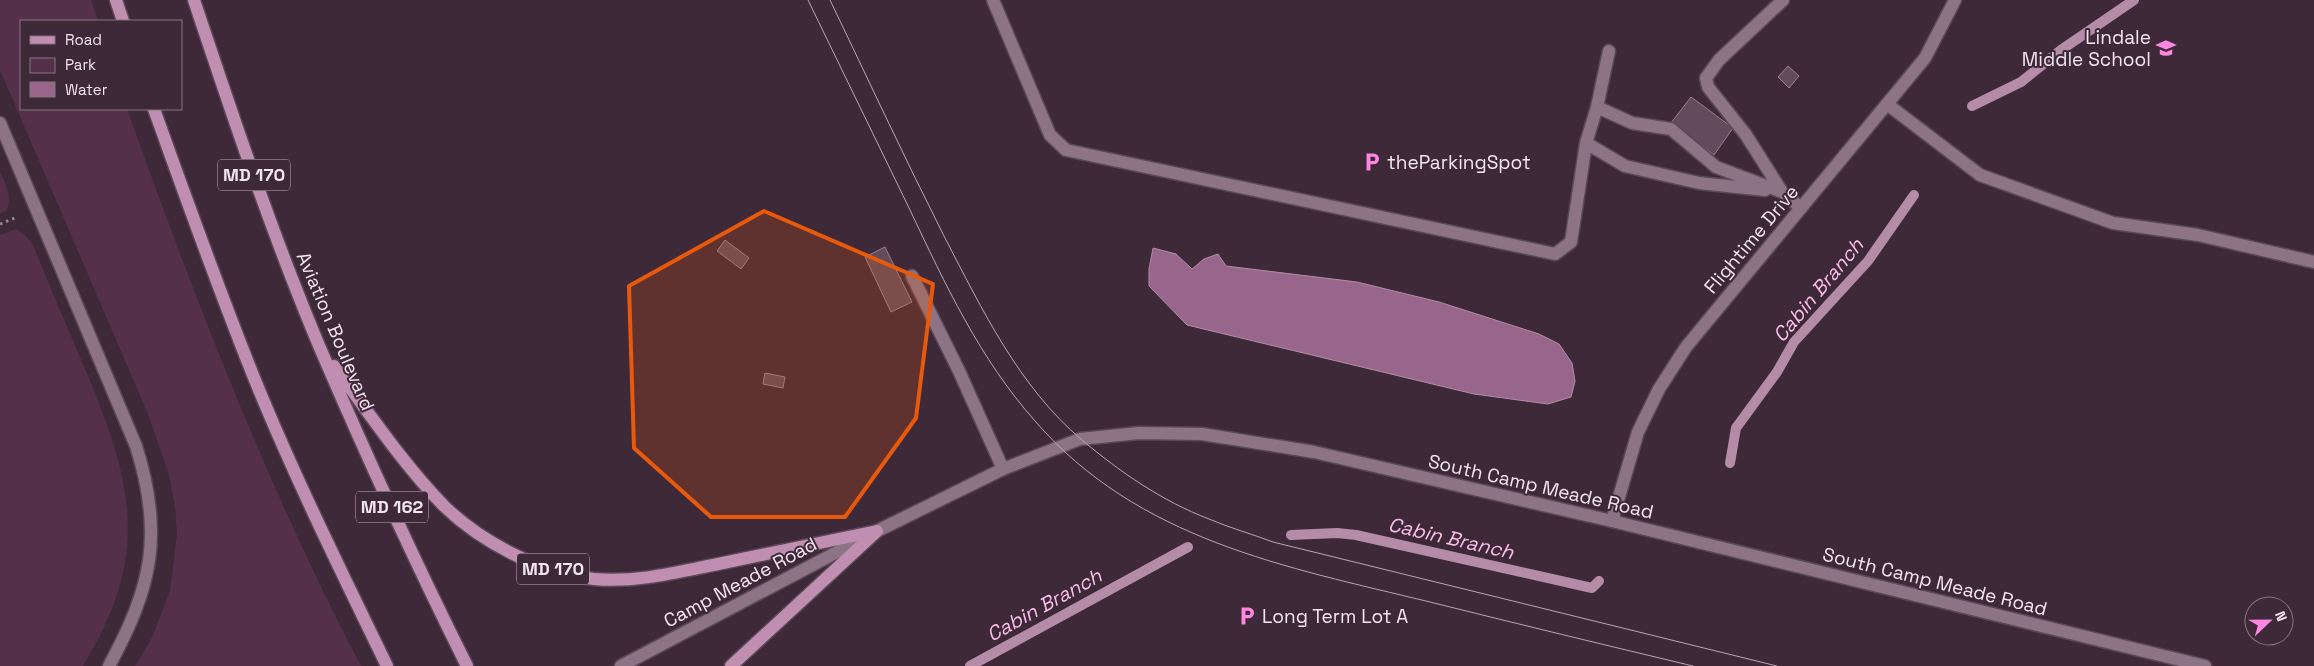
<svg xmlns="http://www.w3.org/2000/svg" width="2314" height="666" font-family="'Space Grotesk',sans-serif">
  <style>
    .green { fill: #54304b }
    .water { fill: #98668a; stroke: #b48ca8 }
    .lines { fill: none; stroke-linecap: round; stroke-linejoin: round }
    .stream { stroke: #b48ca8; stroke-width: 10 }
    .building { fill: #624b5c; stroke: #997f91 }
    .service-casing { stroke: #5b4856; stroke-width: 15 }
    .minor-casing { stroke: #5b4856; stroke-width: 15 }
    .secondary-casing { stroke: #5b4856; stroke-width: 15 }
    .primary-casing { stroke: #5b4856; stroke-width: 15 }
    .path { stroke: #978592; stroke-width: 3; stroke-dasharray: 2.5 4; stroke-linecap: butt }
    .service { stroke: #8c7385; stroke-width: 12 }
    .minor { stroke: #8c7385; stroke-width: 12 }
    .secondary { stroke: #8c7385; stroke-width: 12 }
    .primary { stroke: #bf8eb1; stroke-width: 12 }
    .tram { stroke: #b7a7b2; stroke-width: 1 }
    .marked { fill: #e8590c; fill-opacity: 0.2; stroke: #e8590c; stroke-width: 4; stroke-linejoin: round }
    .labels { text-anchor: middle; stroke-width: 4; stroke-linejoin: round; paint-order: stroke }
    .shield { fill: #3e2939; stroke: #bdadb8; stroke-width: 1 }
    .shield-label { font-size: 18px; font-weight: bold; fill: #f4e6ef }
    .poi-label { font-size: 19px; fill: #f4e6ef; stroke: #3e2939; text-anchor: start }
    .street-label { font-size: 19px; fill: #f4e6ef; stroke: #3e2939 }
    .water-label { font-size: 20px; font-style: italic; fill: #fbbeea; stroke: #3e2939 }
  </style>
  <rect width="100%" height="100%" fill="#3e2939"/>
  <path class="green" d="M 0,0 L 91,0 L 98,21 L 21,21 L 21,109 L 127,109 C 195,299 267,487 361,666 L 135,666 L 151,640 L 170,591 L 177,534 L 175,506 L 169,475 L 148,414 L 0,70 Z
    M 0,172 C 6,185 12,196 7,210 L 0,214 Z
    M 16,229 L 26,236 L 33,245 C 50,287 68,329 86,371 C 133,484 151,555 83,666 L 0,666 L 0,235 Z"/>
  <path class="water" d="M 1153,248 L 1176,254 L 1192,269 L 1204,259 L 1218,254 L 1226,266 L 1357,282 L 1439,302 L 1539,334 L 1559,344 L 1572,363 L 1575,381 L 1571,397 L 1548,404 L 1474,394 L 1187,325 L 1149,286 L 1149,269 Z"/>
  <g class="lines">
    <path class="stream" d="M 1972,106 L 2021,82 L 2061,50 L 2134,0
      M 1730,463 L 1736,428 L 1777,372 L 1794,342 L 1868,261 L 1914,195
      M 1291,535 L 1337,533 L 1356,535 L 1592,588 L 1599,581
      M 970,666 L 1188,547"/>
  </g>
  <path class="building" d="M 1788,66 L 1799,76 L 1789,88 L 1778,77 Z
    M 1691,97 L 1733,128 L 1714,155 L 1671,123 Z
    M 725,240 L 749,258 L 741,269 L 717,251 Z
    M 885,247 L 912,302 L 891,312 L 865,257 Z
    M 765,373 L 785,377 L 783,388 L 763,384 Z"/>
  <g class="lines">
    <defs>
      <path id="service" d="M 993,0 L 1050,135 L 1066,150 L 1555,254 L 1571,242 L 1586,143 L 1597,107 L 1609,51
        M 1887,104 L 1980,175 L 2113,223 L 2198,235 L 2314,262
        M 1597,107 L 1632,123 L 1671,129 L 1716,167 L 1782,192 L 1801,208
        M 0,123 L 136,446 C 164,534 152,587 109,666
        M 1586,143 L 1625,166 L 1699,183 L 1765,190
        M 1782,192 L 1746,135 L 1708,87 L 1706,78 L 1719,60 L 1783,0
        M 912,276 L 959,371 L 1003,469"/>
      <path id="minor" d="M 1612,521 L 1638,432 L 1659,389 L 1686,347 L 1925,58 L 1955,0"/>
      <path id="secondary" d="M 621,666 L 877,531 L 1003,469 L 1080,439 L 1139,433 L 1202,434 L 1314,452 L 1612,521 L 2205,666"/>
      <path id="primary" d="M 116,0 L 123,21
        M 194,0 C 233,117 272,234 320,348 C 366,455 415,562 467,666
        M 154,109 C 187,201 220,294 257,385 C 296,480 342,573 387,666
        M 334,366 C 369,413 403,464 444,506 C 482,543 541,573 594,579 C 636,583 678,572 718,564 C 771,553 824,542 877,531
        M 731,666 L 876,532"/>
    </defs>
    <use href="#service" class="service-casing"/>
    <use href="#minor" class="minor-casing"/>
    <use href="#secondary" class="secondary-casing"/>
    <use href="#primary" class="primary-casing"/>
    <path class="path" d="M 0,224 L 15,218"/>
    <use href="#service" class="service"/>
    <use href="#minor" class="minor"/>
    <use href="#secondary" class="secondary"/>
    <use href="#primary" class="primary"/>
    <path class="tram" d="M 808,0 C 842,70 876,140 910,210 C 945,284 980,359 1035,421 C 1138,540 1286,567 1430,602 C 1518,624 1605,645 1693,666
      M 830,0 C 868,79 905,159 945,238 C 982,309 1019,387 1082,440 C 1120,472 1162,501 1209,519 C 1230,528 1252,534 1273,542 L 1777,666"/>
  </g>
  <path class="marked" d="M 764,211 L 933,284 L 916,418 L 845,517 L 711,517 L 634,448 L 629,286 Z"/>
  <defs>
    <symbol id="school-bare" viewBox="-9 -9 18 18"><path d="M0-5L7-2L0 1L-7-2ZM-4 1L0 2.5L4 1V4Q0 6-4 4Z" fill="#fd86e1" stroke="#3e2939" stroke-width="2.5" paint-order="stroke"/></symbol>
    <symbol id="parking-bare" viewBox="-9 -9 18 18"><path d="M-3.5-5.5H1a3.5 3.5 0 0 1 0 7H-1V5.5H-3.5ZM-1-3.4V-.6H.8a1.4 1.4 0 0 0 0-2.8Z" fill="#fd86e1" stroke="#3e2939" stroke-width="2.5" paint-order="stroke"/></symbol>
  </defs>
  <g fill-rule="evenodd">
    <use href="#school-bare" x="2152" y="34" width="28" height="28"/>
    <use href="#parking-bare" x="1358" y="148" width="28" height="28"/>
    <use href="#parking-bare" x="1233" y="602" width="28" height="28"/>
  </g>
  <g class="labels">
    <g class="shield">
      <rect x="218" y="159.5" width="72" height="31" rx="4"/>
      <rect x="356" y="491.5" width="72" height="31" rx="4"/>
      <rect x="517" y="553.5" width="72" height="31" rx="4"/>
    </g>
    <g class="shield-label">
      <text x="254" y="181">MD 170</text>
      <text x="392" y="513">MD 162</text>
      <text x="553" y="575">MD 170</text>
    </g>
    <g class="poi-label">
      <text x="2151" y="44" text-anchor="end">Lindale<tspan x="2151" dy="22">Middle School</tspan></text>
      <text x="1387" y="169">theParkingSpot</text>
      <text x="1262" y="623">Long Term Lot A</text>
    </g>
    <g class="street-label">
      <text transform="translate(1751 239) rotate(-50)" y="7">Flightime Drive</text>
      <text transform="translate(336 331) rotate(67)" y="7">Aviation Boulevard</text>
      <text transform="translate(1541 486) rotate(13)" y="7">South Camp Meade Road</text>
      <text transform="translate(1935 581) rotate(14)" y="7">South Camp Meade Road</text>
      <text transform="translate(740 582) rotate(-28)" y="7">Camp Meade Road</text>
    </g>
    <g class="water-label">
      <text transform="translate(1818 290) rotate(-50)" y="7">Cabin Branch</text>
      <text transform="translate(1451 538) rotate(13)" y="7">Cabin Branch</text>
      <text transform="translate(1044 605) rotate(-29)" y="7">Cabin Branch</text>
    </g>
  </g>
  <rect x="20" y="20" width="162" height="90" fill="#3e2939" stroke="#877582"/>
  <rect x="30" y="36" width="25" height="8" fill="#bf8eb1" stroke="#877582"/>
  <text x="65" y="45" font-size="15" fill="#f4e6ef">Road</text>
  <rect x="30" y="58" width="25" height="15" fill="#54304b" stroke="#877582"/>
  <text x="65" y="70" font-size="15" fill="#f4e6ef">Park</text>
  <rect x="30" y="82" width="25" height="15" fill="#98668a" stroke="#877582"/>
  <text x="65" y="95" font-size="15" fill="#f4e6ef">Water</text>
  <g transform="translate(2269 621) rotate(68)"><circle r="24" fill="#3e2939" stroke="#877582"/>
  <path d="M0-4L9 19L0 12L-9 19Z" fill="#fd86e1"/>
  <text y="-8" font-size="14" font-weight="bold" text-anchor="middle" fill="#f4e6ef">N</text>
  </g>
</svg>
